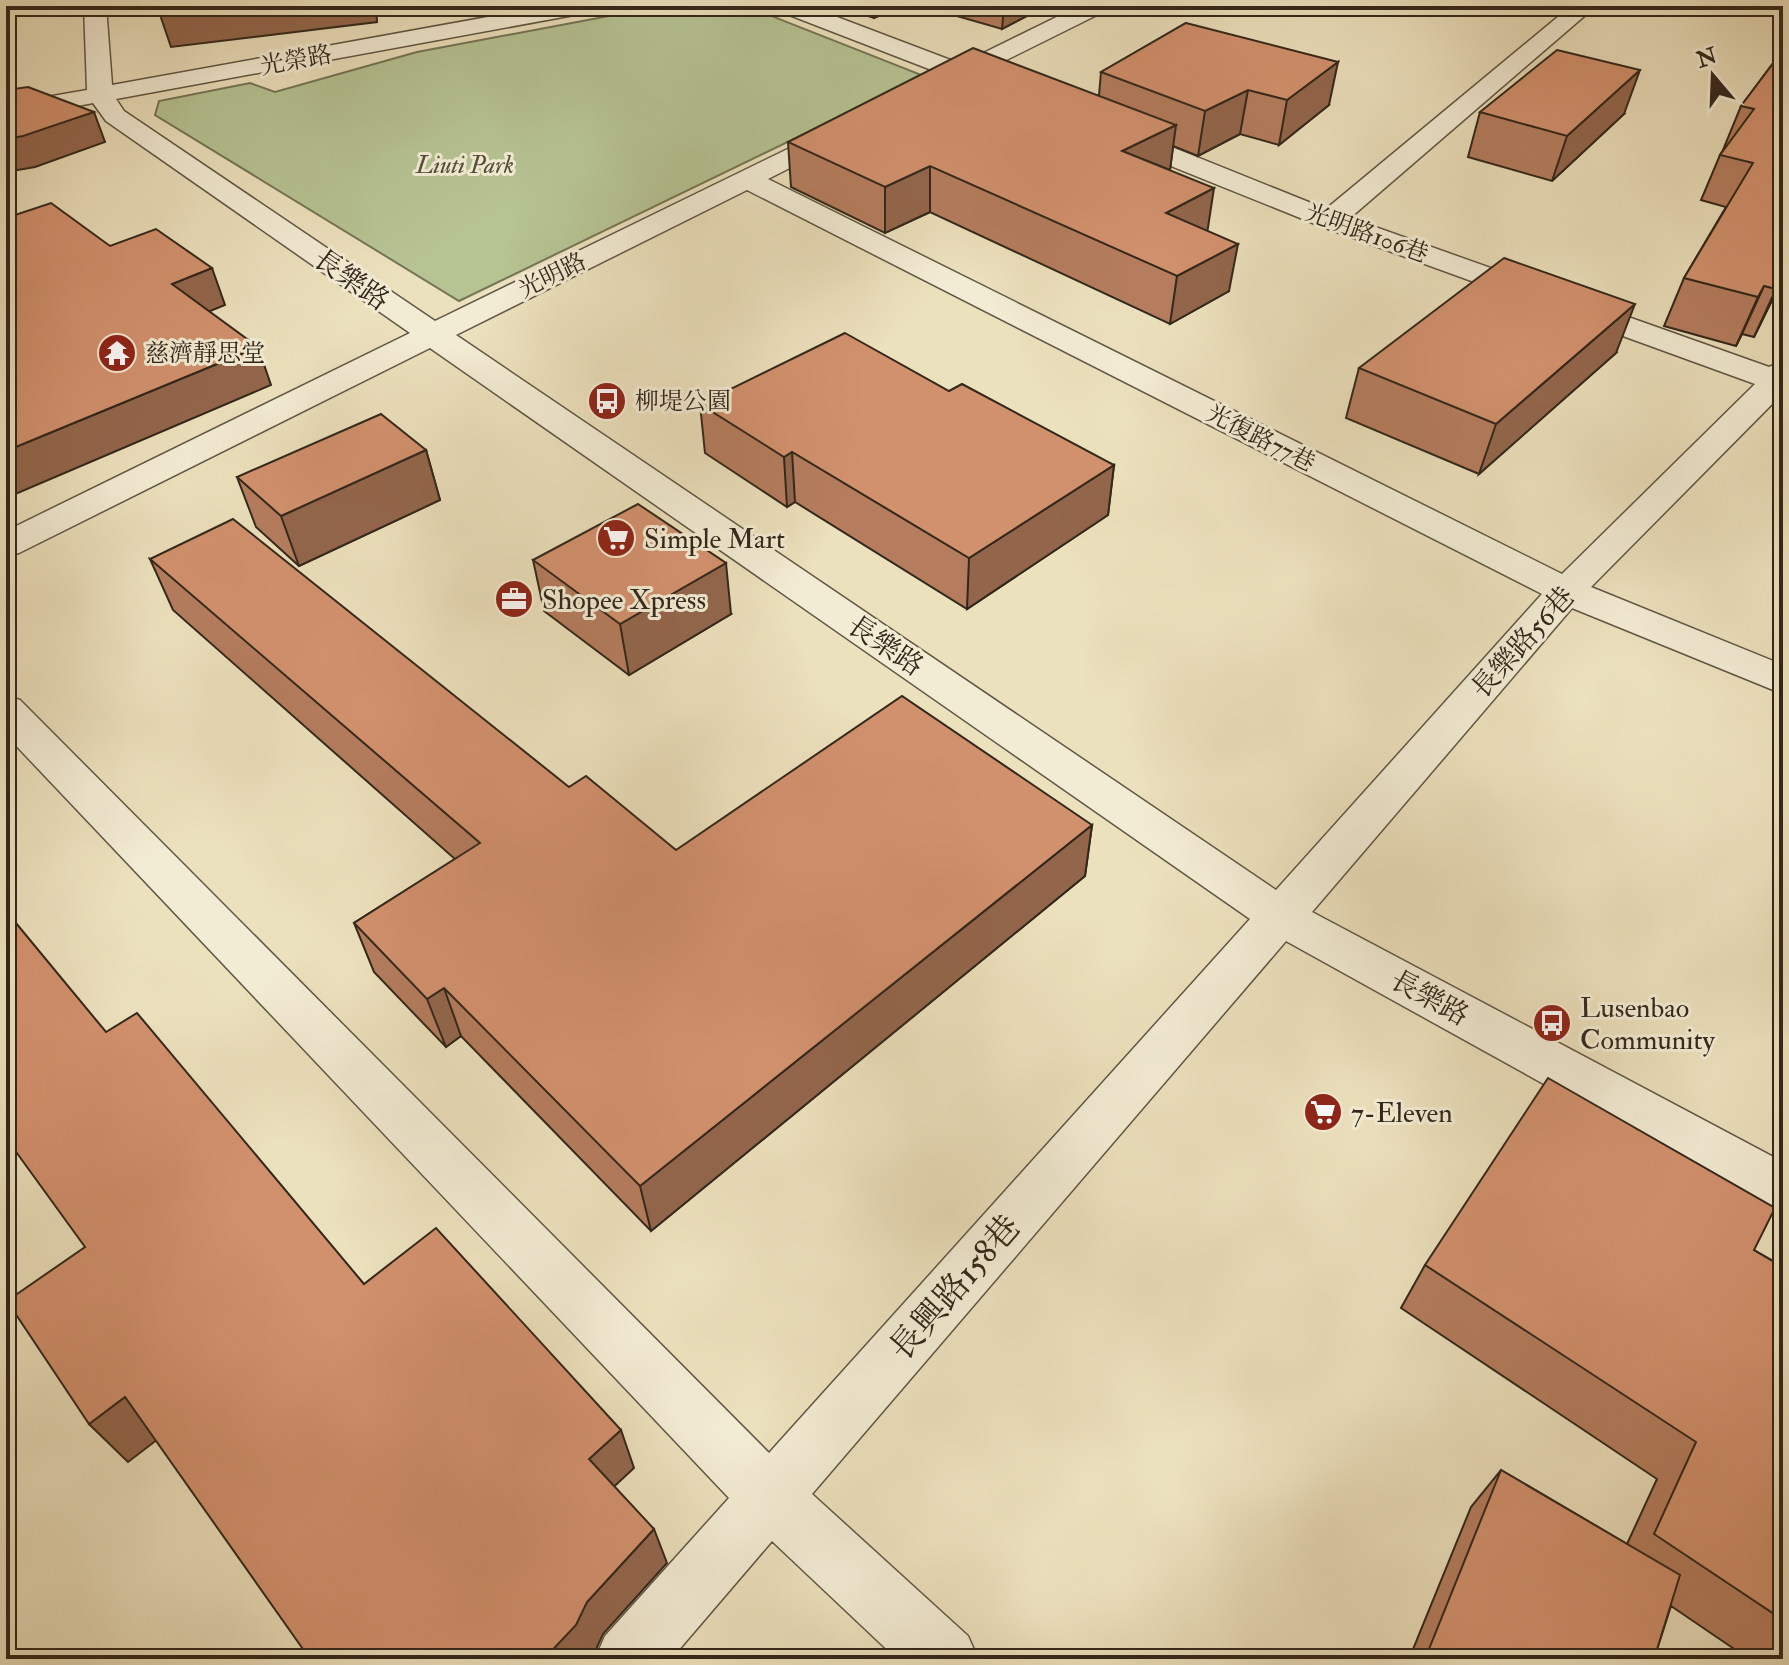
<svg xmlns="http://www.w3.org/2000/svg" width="1789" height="1665" font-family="'IM FELL Double Pica','Noto Serif TC',serif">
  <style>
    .green { fill: #b6c393; stroke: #747557; stroke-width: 2 }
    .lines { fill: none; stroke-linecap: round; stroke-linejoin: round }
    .minor-casing { stroke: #605644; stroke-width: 3 }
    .minor { fill: #f3ecd4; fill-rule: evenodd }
    .wall { fill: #b57d5e; stroke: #32271b; stroke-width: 2 }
    .shaded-wall { fill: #93664c; stroke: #32271b; stroke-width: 2 }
    .building { fill: #d2916d; stroke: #32271b; stroke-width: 2 }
    .labels { text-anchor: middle; stroke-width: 6; stroke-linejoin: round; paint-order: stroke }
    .far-street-label { font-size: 24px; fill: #32271b; stroke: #f3ecd4 }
    .far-park-label { font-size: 24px; font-style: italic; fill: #534e39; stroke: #f3ecd4 }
    .far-poi-label { font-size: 24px; fill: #32271b; stroke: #f3ecd4; text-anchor: start }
    .street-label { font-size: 28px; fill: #32271b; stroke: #f3ecd4 }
    .poi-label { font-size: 28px; fill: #32271b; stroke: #f3ecd4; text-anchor: start }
    .near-street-label { font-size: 34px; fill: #32271b; stroke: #f3ecd4 }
  </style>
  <rect width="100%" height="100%" fill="#ece1bd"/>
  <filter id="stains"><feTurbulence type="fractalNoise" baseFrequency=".0025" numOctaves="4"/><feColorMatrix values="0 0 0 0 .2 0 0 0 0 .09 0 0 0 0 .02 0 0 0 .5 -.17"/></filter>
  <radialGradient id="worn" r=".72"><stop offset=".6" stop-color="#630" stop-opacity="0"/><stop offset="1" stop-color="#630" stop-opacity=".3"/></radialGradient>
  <path class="green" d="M 662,6 L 746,6 L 924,76 L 459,301 L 155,115 L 159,101 L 250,83 L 275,92 L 417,52 Z"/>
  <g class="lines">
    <defs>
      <path id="minor" d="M 84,6 L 106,6 L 112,85 L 548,6 L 596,6 L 593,11 L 585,13 L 116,99 L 124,111 L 435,321 L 835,126 L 853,126 L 857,131 L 853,136 L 768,179 L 1562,574 L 1755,384 L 1320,226 L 1109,141 L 1105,135 L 1109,129 L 1127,129 L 1326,209 L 1571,6 L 1596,6 L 1350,218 L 1769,367 L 1783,360 L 1783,393 L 1591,587 L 1783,665 L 1783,694 L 1572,608 L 1312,912 L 1783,1162 L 1783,1213 L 1764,1206 L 1286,941 L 812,1494 L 968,1636 L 978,1659 L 897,1659 L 772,1541 L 671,1659 L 595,1659 L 605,1636 L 729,1498 L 6,735 L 6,696 L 20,700 L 769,1453 L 1250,919 L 430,348 L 19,553 L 6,556 L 6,531 L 410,333 L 106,121 L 93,103 L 6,120 L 6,104 L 87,90 ZM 747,190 L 1542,594 L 1276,890 L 456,335 Z
        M 776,6 L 808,6 L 961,64 L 1079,6 L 1108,6 L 1105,11 L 982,72 L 992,80 L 989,85 C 978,88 970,81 961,83 C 949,85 946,91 933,88 L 930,83 L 942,74 L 779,11 Z"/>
    </defs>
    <use href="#minor" class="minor-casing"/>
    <use href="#minor" class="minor"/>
  </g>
  <path class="wall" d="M 838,6 L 902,6 L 874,18 Z
    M 922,6 L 1046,6 L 1002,29 Z
    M 1186,23 L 1329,105 L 1279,145 L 1240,134 L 1198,156 L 1173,146 L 1170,170 L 1207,231 L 1229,291 L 1170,324 L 930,212 L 885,233 L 791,187 L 788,142 L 1099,95 L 1101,72 Z
    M 1783,50 L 1783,278 L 1754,337 L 1742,334 L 1736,346 L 1664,326 L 1684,278 L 1726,207 L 1701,200 L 1720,155 L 1723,150 L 1741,106 Z
    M 1480,112 L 1624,114 L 1552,181 L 1468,157 Z
    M 1616,353 L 1479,474 L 1346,418 L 1359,368 Z
    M 949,391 L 1114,465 L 1108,515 L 967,609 L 795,502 L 787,507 L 705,453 L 700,404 Z
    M 426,450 L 440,500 L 299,566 L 256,527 L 237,477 Z
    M 150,559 L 569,787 L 676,850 L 1092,825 L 1085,876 L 651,1231 L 461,1036 L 446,1047 L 374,972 L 354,923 L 455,859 L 173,610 Z
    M 533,560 L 731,614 L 629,675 L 544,611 Z
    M 1754,1250 L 1783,1267 L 1783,1658 L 1749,1659 L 1671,1606 L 1654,1659 L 1409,1659 L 1471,1507 L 1501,1470 L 1627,1544 L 1657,1479 L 1401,1308 L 1425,1265 Z"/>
  <path class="shaded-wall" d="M 157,6 L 376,6 L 377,22 L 171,47 Z
    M 874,6 L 902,6 L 874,18 Z
    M 1004,6 L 1046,6 L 1002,29 Z
    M 6,33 L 12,47 L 6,50 Z
    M 1338,62 L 1329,105 L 1279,145 L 1287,100 Z
    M 1640,70 L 1624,114 L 1552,181 L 1567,136 Z
    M 1248,90 L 1240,134 L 1198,156 L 1205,111 Z
    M 94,112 L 105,142 L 35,167 L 6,172 L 6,139 Z
    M 1176,125 L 1170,170 L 1122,151 Z
    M 930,166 L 930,212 L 885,233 L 885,187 Z
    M 1214,188 L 1207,234 L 1166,213 Z
    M 1238,244 L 1229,291 L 1170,324 L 1177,276 Z
    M 212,268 L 225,305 L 186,321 L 172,284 Z
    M 1783,274 L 1783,278 L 1754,337 L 1776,289 Z
    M 1764,286 L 1742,334 L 1736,346 L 1758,297 Z
    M 1635,304 L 1616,353 L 1479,474 L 1496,424 Z
    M 258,347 L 271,385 L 6,498 L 6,451 Z
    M 426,450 L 440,500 L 299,566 L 281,516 Z
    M 792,452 L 795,502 L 787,507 L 784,457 Z
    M 1114,465 L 1108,515 L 967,609 L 969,558 Z
    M 726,563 L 731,614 L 629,675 L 620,624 Z
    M 1092,825 L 1085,876 L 651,1231 L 640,1186 Z
    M 444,988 L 461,1036 L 446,1047 L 427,999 Z
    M 6,1133 L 17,1146 L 6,1153 Z
    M 125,1397 L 162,1436 L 128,1462 L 89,1424 Z
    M 621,1430 L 634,1468 L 604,1496 L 589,1459 Z
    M 654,1529 L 667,1563 L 603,1634 L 593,1656 L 590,1659 L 544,1659 L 587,1602 Z"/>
  <path class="building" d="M 1186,23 L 1338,62 L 1287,100 L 1248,90 L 1205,111 L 1101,72 Z
    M 973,48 L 1176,125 L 1122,151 L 1214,188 L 1166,213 L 1238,244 L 1177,276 L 930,166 L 885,187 L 788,142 Z
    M 1557,50 L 1640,70 L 1567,136 L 1480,112 Z
    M 1783,50 L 1783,274 L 1776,289 L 1764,286 L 1758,297 L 1684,278 L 1753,163 L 1720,155 L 1754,109 L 1741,106 Z
    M 28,87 L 94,112 L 23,136 L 6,139 L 6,90 Z
    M 51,203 L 110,246 L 156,229 L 212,268 L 172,284 L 258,347 L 6,451 L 6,218 Z
    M 1504,258 L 1635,304 L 1496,424 L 1359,368 Z
    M 845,333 L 949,391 L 962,384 L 1114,465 L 969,558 L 792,452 L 784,457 L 700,404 Z
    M 381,414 L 426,450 L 281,516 L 237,477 Z
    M 638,504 L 726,563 L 620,624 L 533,560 Z
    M 233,519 L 569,787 L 586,776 L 676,850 L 902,696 L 1092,825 L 640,1186 L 444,988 L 427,999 L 354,923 L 480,843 L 150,559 Z
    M 6,911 L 106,1032 L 137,1013 L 364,1284 L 436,1228 L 621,1430 L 589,1459 L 654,1529 L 587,1602 L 576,1625 L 544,1659 L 310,1659 L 125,1397 L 89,1424 L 7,1301 L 85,1247 L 6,1138 Z
    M 1548,1078 L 1775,1208 L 1754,1250 L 1783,1267 L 1783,1620 L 1654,1534 L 1696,1442 L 1425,1265 Z
    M 1501,1470 L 1680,1575 L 1654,1659 L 1425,1659 Z"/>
  <defs>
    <symbol id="temple-disc" viewBox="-11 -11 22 22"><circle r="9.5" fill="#8f2418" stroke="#f3ecd4"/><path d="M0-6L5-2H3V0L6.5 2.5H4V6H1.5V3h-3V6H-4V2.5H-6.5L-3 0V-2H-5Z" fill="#fff"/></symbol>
    <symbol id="bus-disc" viewBox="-11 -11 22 22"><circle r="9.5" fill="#8f2418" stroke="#f3ecd4"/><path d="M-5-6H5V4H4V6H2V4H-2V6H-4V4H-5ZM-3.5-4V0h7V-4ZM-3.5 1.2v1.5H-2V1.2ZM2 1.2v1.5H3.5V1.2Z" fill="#fff"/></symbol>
    <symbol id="supermarket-disc" viewBox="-11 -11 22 22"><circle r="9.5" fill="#8f2418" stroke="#f3ecd4"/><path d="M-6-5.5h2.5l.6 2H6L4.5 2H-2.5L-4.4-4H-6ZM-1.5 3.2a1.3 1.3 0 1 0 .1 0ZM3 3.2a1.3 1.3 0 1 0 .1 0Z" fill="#fff"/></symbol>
    <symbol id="office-disc" viewBox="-11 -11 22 22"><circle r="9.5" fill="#8f2418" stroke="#f3ecd4"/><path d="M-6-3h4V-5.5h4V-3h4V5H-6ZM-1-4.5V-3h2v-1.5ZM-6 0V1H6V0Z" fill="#fff"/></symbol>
  </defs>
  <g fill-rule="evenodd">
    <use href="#temple-disc" x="95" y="331" width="44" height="44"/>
    <use href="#bus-disc" x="585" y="379" width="44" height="44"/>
    <use href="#supermarket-disc" x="594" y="516" width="44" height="44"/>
    <use href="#office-disc" x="492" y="577" width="44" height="44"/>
    <use href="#bus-disc" x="1530" y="1001" width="44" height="44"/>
    <use href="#supermarket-disc" x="1301" y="1090" width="44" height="44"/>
  </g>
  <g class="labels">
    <g class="far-street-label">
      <text transform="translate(296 60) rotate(-10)" y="8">光榮路</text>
      <text transform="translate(1367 233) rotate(20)" y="8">光明路106巷</text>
      <text transform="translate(552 275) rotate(-26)" y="8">光明路</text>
      <text transform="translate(1261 438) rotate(27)" y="8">光復路77巷</text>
    </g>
    <g class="far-park-label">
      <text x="465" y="173">Liuti Park</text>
    </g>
    <g class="far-poi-label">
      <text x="145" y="361">慈濟靜思堂</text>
      <text x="635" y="409">柳堤公園</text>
    </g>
    <g class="street-label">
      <text transform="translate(352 279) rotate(35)" y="10">長樂路</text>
      <text transform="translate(1522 642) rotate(-48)" y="10">長樂路56巷</text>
      <text transform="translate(886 645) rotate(34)" y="10">長樂路</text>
      <text transform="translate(1430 997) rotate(29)" y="10">長樂路</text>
    </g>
    <g class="poi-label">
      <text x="644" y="548">Simple Mart</text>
      <text x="542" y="609">Shopee Xpress</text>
      <text x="1580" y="1017">Lusenbao<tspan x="1580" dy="32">Community</tspan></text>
      <text x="1351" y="1122">7-Eleven</text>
    </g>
    <g class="near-street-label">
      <text transform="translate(954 1287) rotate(-49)" y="12">長興路158巷</text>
    </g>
  </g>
  <rect width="1789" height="1665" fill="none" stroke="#ece1bd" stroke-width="32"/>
  <rect x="8" y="8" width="1773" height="1649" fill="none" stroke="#32271b" stroke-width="4"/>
  <rect x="16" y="16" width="1757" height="1633" fill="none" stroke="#32271b" stroke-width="2"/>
  <g transform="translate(1713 76) rotate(341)" stroke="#f3ecd4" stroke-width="6" paint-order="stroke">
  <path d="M0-6L14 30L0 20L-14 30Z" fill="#32271b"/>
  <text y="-12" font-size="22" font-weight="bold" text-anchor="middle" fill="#32271b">N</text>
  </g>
  <rect width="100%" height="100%" filter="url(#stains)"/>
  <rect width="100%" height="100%" fill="url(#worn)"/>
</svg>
